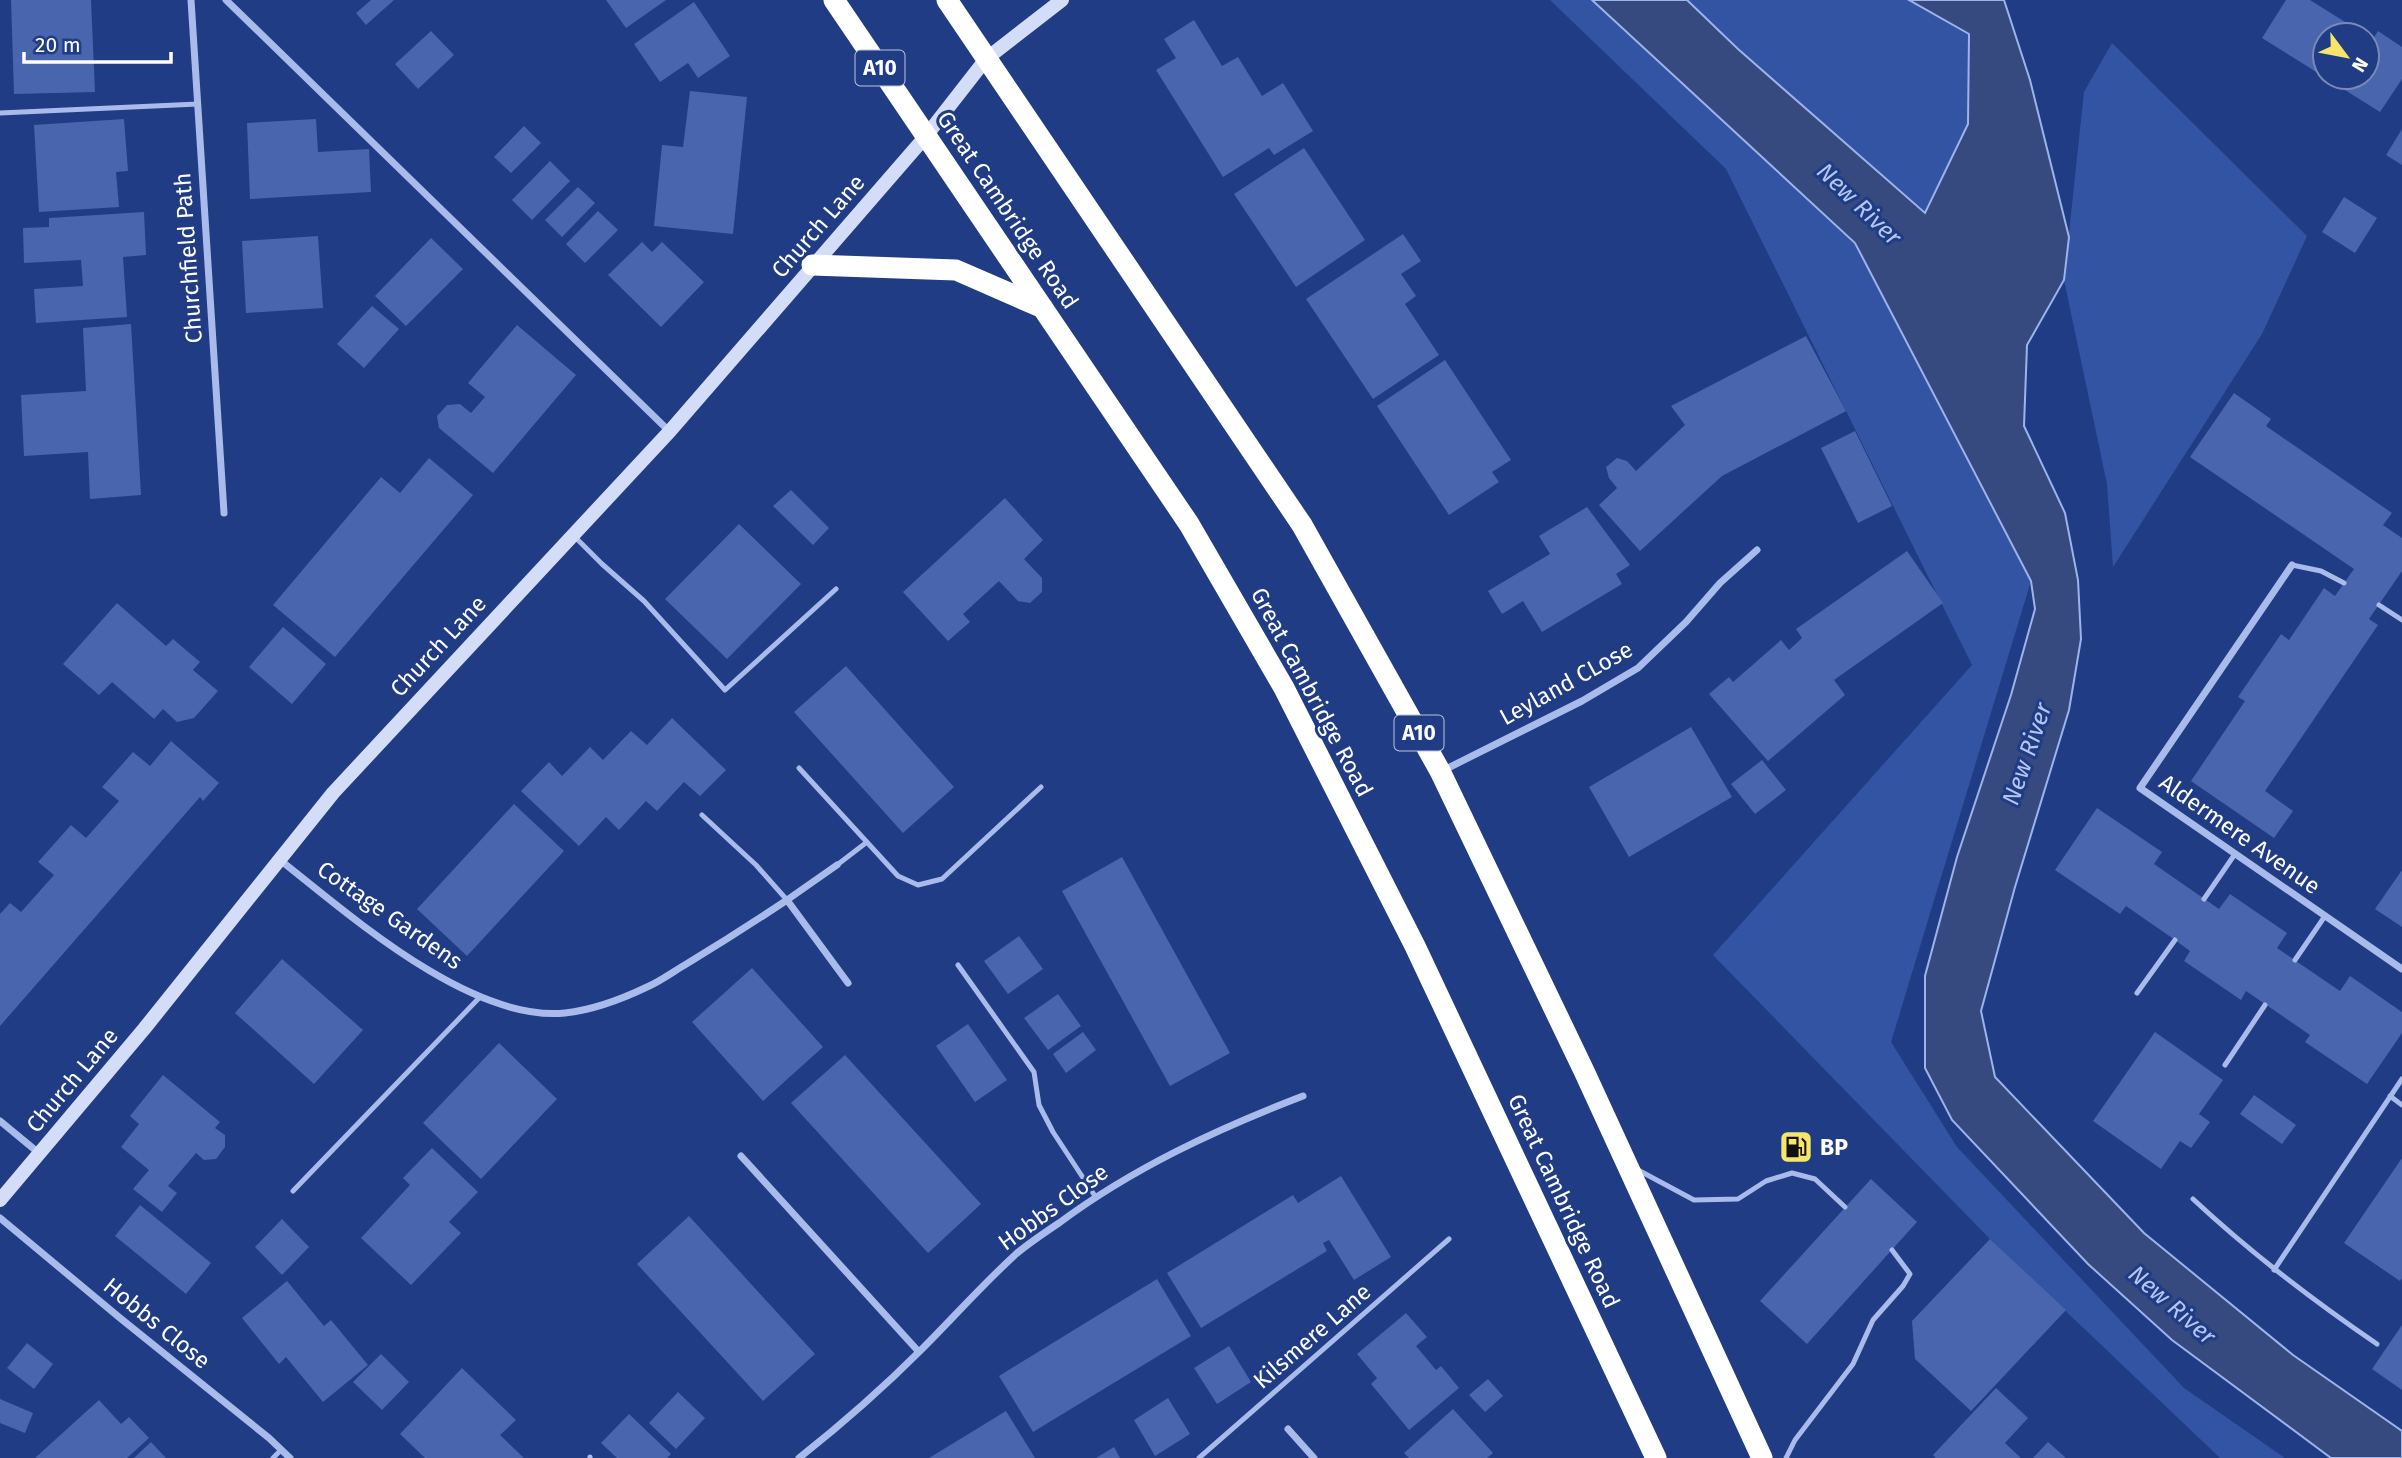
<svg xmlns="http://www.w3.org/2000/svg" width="2402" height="1458" font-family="'Fira Sans',sans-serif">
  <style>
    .green { fill: #3354a3 }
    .water { fill: #364a80; stroke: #9cb4eb; stroke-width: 2 }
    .building { fill: #4865ae }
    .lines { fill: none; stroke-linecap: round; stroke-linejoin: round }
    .lane { stroke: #a8bbea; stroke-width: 5 }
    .street { stroke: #a8bbea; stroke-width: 7 }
    .secondary { stroke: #d3ddf8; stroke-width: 14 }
    .highway { stroke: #fff; stroke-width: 21 }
    .labels { text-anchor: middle; stroke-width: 6; stroke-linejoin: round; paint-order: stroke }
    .shield { fill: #203c85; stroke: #bcc4da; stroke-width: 2 }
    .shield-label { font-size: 21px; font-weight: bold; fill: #fff }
    .street-label { font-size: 23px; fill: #fff; stroke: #203c85 }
    .poi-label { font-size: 23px; font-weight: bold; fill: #fff; stroke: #203c85; text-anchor: start }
    .water-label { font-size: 24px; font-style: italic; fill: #b4c6f1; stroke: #203c85 }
  </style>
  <rect width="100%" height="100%" fill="#203c85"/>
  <path class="green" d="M 1550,0 L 1592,0 L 1855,243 L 2031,581 L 1891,1042 L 1957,1147 L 2184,1388 L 2285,1458 L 2220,1458 L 1990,1239 L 1713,955 L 1972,665 L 1726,169 Z
    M 1687,0 L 1909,0 L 1969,34 L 1969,124 L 1926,213 L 1738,49 Z
    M 2112,43 L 2307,236 L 2262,334 L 2113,567 L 2107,484 L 2064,280 L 2084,92 Z"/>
  <path class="water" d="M 1592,0 L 1687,0 L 1738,49 L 1925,213 L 1968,124 L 1969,34 L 1909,0 L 2004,0 L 2030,80 L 2069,237 L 2064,280 L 2027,345 L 2024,426 L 2065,513 L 2078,580 L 2081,639 L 2069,710 L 2015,887 L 1981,1011 L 1995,1077 L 2144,1233 L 2293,1355 L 2402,1431 L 2402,1458 L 2331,1458 L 2172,1340 L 2088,1264 L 1952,1120 L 1925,1068 L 1925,976 L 1957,857 L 2011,695 L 2035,609 L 2031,581 L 1855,243 Z"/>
  <path class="building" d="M 11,0 L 91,0 L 95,92 L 14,94 Z
    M 371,0 L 394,0 L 366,25 L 356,13 Z
    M 606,0 L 666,0 L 626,28 Z
    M 2286,0 L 2310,0 L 2366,35 L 2325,35 L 2325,77 L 2367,77 L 2367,36 L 2373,39 L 2378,31 L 2402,47 L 2402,79 L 2380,112 L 2262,38 Z
    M 694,2 L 730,56 L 698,78 L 688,63 L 660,82 L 634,44 Z
    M 1194,20 L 1222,66 L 1238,57 L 1262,96 L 1283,83 L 1313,131 L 1274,155 L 1269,148 L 1223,177 L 1156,70 L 1176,58 L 1164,39 Z
    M 431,31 L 454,55 L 418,89 L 395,64 Z
    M 690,91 L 747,97 L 733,234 L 654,226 L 662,145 L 683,147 Z
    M 124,119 L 128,171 L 116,172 L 119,207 L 39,212 L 34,125 Z
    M 316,119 L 318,152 L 369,149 L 371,192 L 250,199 L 247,123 Z
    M 524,126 L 541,143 L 511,173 L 494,157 Z
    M 2402,129 L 2402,165 L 2386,155 Z
    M 1304,148 L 1365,240 L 1296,287 L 1234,194 Z
    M 550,161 L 570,181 L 532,220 L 512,200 Z
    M 578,187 L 595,203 L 562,237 L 545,220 Z
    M 2344,197 L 2377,218 L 2355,253 L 2322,232 Z
    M 598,211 L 618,230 L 585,263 L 566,244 Z
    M 144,212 L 146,255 L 123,257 L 127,317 L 36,323 L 34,289 L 83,286 L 81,260 L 24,263 L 23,228 L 49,227 L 49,218 Z
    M 1403,234 L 1421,261 L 1401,274 L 1416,296 L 1405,304 L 1439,355 L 1373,399 L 1306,299 Z
    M 318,236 L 323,308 L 246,313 L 242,241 Z
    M 431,238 L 463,269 L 406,326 L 375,296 Z
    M 642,242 L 652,252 L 662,242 L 704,282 L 661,327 L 608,275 Z
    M 372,306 L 399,329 L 364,368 L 337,344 Z
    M 131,324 L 141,495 L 90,499 L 88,452 L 24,456 L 21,395 L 86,391 L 83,328 Z
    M 517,325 L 576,375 L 493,473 L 439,428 L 437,416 L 447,405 L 460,404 L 471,413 L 485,397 L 468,383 Z
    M 1806,336 L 1846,411 L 1722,476 L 1640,551 L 1599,505 L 1617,488 L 1609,478 L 1606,467 L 1617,458 L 1627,461 L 1636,471 L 1685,425 L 1671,406 Z
    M 1445,360 L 1511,460 L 1492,472 L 1499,482 L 1449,515 L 1377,406 Z
    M 2234,393 L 2271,419 L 2266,426 L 2392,513 L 2383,525 L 2402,538 L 2402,571 L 2369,619 L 2378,625 L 2265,791 L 2293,811 L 2274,838 L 2191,781 L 2245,701 L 2238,697 L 2281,634 L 2289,640 L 2324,588 L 2335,596 L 2354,569 L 2190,457 Z
    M 1855,431 L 1892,506 L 1858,523 L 1821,448 Z
    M 429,458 L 473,495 L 335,657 L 273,605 L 381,477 L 400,493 Z
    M 791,490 L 829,528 L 813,545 L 773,506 Z
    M 1005,498 L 1043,540 L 1024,559 L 1042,578 L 1042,592 L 1030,603 L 1018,601 L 999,581 L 963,614 L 970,622 L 948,641 L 903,592 Z
    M 1587,507 L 1630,565 L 1616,574 L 1622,584 L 1542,632 L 1523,601 L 1502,614 L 1488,591 L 1550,554 L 1539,536 Z
    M 739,524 L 801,584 L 727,659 L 665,599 Z
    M 1907,551 L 1943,603 L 1834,680 L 1845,695 L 1768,761 L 1709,694 L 1729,677 L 1733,682 L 1781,640 L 1789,650 L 1802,638 L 1796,629 Z
    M 117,603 L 166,646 L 173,639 L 200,662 L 193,670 L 218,691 L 194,718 L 177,722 L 163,709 L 154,719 L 112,682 L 99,695 L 63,664 Z
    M 283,627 L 326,664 L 292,704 L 249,667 Z
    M 846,666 L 954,787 L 903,833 L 794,712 Z
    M 672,718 L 726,770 L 700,796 L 684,782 L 657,811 L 646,801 L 619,830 L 606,817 L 579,846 L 521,791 L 549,762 L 562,776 L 590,747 L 603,760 L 631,731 L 647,745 Z
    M 1691,727 L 1732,797 L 1629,857 L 1589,787 Z
    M 171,741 L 219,783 L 203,801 L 200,797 L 0,1026 L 0,914 L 10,903 L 21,912 L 54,875 L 38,862 L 71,825 L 86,838 L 119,801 L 102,787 L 133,752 L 150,766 Z
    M 1762,760 L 1786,790 L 1755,814 L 1731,784 Z
    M 514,804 L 564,851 L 467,956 L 417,909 Z
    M 2097,808 L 2162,852 L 2154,864 L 2219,909 L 2230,894 L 2287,933 L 2277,948 L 2340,991 L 2350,976 L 2402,1012 L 2402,1033 L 2367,1084 L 2305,1042 L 2310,1035 L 2246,991 L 2241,1000 L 2184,961 L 2190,951 L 2175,940 L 2126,906 L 2120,914 L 2055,870 Z
    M 1122,857 L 1230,1053 L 1170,1086 L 1062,891 Z
    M 2402,870 L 2402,927 L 2375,909 Z
    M 1019,936 L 1043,969 L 1008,994 L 984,961 Z
    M 282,959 L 363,1030 L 314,1084 L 235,1013 Z
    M 752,968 L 823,1047 L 763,1101 L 692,1022 Z
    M 1058,994 L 1081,1026 L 1048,1050 L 1024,1018 Z
    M 968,1024 L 1007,1080 L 975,1102 L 936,1046 Z
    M 1083,1032 L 1096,1050 L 1066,1073 L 1053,1054 Z
    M 2155,1032 L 2223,1080 L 2199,1114 L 2210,1122 L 2191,1148 L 2180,1141 L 2161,1169 L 2093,1121 Z
    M 499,1043 L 557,1099 L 481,1179 L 423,1123 Z
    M 845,1055 L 981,1204 L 928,1253 L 791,1103 Z
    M 163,1075 L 220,1122 L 215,1128 L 225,1135 L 225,1147 L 216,1159 L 204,1160 L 196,1153 L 168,1186 L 177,1193 L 162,1212 L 133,1189 L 149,1170 L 121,1147 L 139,1124 L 130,1116 Z
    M 2254,1095 L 2296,1125 L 2282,1144 L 2240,1114 Z
    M 432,1148 L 478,1192 L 449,1222 L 461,1233 L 411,1285 L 361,1238 L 410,1185 L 403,1178 Z
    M 2402,1158 L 2402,1278 L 2400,1281 L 2344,1243 Z
    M 1341,1176 L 1391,1257 L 1354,1280 L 1329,1240 L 1323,1243 L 1327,1251 L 1201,1328 L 1167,1273 L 1293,1195 L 1298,1203 Z
    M 1871,1179 L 1917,1222 L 1807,1344 L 1760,1301 Z
    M 140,1205 L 211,1263 L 186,1294 L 115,1236 Z
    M 689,1216 L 815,1354 L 763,1401 L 637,1264 Z
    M 282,1219 L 309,1247 L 282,1275 L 255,1247 Z
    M 1990,1239 L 2066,1310 L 1971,1411 L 1915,1359 L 1912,1321 Z
    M 1157,1279 L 1191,1336 L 1033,1432 L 999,1376 Z
    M 287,1281 L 324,1326 L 331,1320 L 368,1365 L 323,1402 L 286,1357 L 279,1364 L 242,1318 Z
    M 1406,1313 L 1427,1337 L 1416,1346 L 1436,1370 L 1441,1366 L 1459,1388 L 1409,1430 L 1371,1384 L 1377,1378 L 1357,1354 Z
    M 2402,1325 L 2402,1390 L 2372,1369 Z
    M 27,1343 L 53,1364 L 34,1389 L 7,1368 Z
    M 1229,1346 L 1251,1382 L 1217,1404 L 1194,1368 Z
    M 381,1354 L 409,1382 L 382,1410 L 353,1382 Z
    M 462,1368 L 516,1420 L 500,1435 L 524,1458 L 425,1458 L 400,1434 Z
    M 1488,1379 L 1503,1396 L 1485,1412 L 1469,1395 Z
    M 1996,1388 L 2028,1418 L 2005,1443 L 2021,1458 L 1936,1458 L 1933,1455 Z
    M 678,1392 L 705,1418 L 676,1449 L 649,1423 Z
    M 1168,1398 L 1190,1434 L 1155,1456 L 1134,1420 Z
    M 0,1399 L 33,1413 L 25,1433 L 0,1423 Z
    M 99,1400 L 121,1424 L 129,1417 L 149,1438 L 127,1458 L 35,1458 Z
    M 1453,1409 L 1493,1453 L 1487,1458 L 1409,1458 L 1404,1453 Z
    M 1006,1411 L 1035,1458 L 929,1458 L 975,1430 Z
    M 629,1414 L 671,1454 L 667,1458 L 617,1458 L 601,1443 Z
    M 151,1442 L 166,1458 L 134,1458 Z
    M 2048,1442 L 2066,1458 L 2033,1458 Z
    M 1114,1447 L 1120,1458 L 1096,1458 Z"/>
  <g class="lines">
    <path class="lane" d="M 0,113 L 198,104
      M 573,535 L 602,564 L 644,601 L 725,690 L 836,589
      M 2292,565 L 2321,571 L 2344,583
      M 2379,605 L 2402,620
      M 799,768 L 898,876 L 918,885 L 942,879 L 1041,787
      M 702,815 L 756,865 L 787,900
      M 837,865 L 867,842
      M 2204,899 L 2235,854
      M 2295,960 L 2325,916
      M 958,965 L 1034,1072 L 1039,1105 L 1053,1132 L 1095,1196
      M 2137,993 L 2175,940
      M 2225,1065 L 2265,1005
      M 2390,1096 L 2402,1105
      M 1638,1170 L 1694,1200 L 1738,1199 L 1766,1181 L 1792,1173 L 1815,1179 L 1845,1207
      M 293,1191 L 480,997
      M 2193,1199 C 2252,1254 2311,1299 2377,1344
      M 2274,1270 L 2402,1079
      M 590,1457 L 590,1458
      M 273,1458 L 281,1450
      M 1199,1458 L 1449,1239
      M 1786,1458 L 1795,1440 L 1853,1364 L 1873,1320 L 1903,1286 L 1910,1274 L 1892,1250"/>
    <path class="street" d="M 191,0 L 224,513
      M 226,0 L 669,431
      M 2292,565 L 2140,788 L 2402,969
      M 1444,770 L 1582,701 L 1638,668 L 1686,622 L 1720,583 L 1757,550
      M 280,860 C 351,916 470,1022 565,1013 C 593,1010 622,999 647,987 C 661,981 674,971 688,963 C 721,943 754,922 787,900
      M 837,865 L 787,900 L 848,983
      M 0,1121 L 40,1154
      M 741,1156 L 919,1352
      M 0,1218 L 120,1318 L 269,1438 L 290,1458
      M 1288,1429 L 1314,1458
      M 799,1458 C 842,1424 883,1388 922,1349 C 953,1318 983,1284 1016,1254 C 1029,1243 1044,1233 1059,1223 C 1133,1168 1217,1129 1303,1096"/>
    <path class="secondary" d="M 0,1200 L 144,1029 L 333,793 L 670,431 L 926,136 L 986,59 L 1062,0"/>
    <path class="highway" d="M 834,0 L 1189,524 L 1284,688 L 1415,946 L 1656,1458
      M 947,0 L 1302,525 L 1440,771 L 1584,1071 L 1762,1458
      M 812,265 L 956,270 L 1043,308"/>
  </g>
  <defs>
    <symbol id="fuel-square" viewBox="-11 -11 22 22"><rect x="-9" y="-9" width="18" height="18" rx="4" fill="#f7e569" stroke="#203c85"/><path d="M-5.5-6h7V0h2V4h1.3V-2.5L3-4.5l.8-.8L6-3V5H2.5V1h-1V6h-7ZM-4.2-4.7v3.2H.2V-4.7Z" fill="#111"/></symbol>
  </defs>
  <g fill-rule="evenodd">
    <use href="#fuel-square" x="1777" y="1128" width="38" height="38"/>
  </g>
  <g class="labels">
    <g class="shield">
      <rect x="855.5" y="50.5" width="49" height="35" rx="5"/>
      <rect x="1394.5" y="715.5" width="49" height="35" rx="5"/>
    </g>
    <g class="shield-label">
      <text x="880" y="75">A10</text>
      <text x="1419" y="740">A10</text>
    </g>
    <g class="street-label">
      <text transform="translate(1008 210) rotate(56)" y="8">Great Cambridge Road</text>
      <text transform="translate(818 226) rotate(-49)" y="8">Church Lane</text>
      <text transform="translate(188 258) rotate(-94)" y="8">Churchfield Path</text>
      <text transform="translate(438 646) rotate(-47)" y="8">Church Lane</text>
      <text transform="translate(1566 683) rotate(-29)" y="8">Leyland CLose</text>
      <text transform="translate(1312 692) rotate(62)" y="8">Great Cambridge Road</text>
      <text transform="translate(2240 834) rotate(35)" y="8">Aldermere Avenue</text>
      <text transform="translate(390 915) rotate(35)" y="8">Cottage Gardens</text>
      <text transform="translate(72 1080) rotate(-50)" y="8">Church Lane</text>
      <text transform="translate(1564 1201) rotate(65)" y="8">Great Cambridge Road</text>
      <text transform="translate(1053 1207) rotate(-36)" y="8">Hobbs Close</text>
      <text transform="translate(157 1323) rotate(39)" y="8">Hobbs Close</text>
      <text transform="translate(1312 1336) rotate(-41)" y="8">Kilsmere Lane</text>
    </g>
    <g class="poi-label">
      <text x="1820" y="1155">BP</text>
    </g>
    <g class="water-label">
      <text transform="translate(1859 204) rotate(44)" y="8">New River</text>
      <text transform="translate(2027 754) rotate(-71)" y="8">New River</text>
      <text transform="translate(2172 1305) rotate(41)" y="8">New River</text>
    </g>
  </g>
  <g transform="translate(2346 56) rotate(122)"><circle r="33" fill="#203c85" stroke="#798ab6" stroke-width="2"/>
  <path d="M0-5L12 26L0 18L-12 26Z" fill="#f7e569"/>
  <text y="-10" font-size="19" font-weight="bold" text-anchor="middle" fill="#ffffff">N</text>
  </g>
  <path d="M24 52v10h147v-10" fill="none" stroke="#ffffff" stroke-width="3.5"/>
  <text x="35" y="52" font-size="21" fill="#ffffff" stroke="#203c85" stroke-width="5" paint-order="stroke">20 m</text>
</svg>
